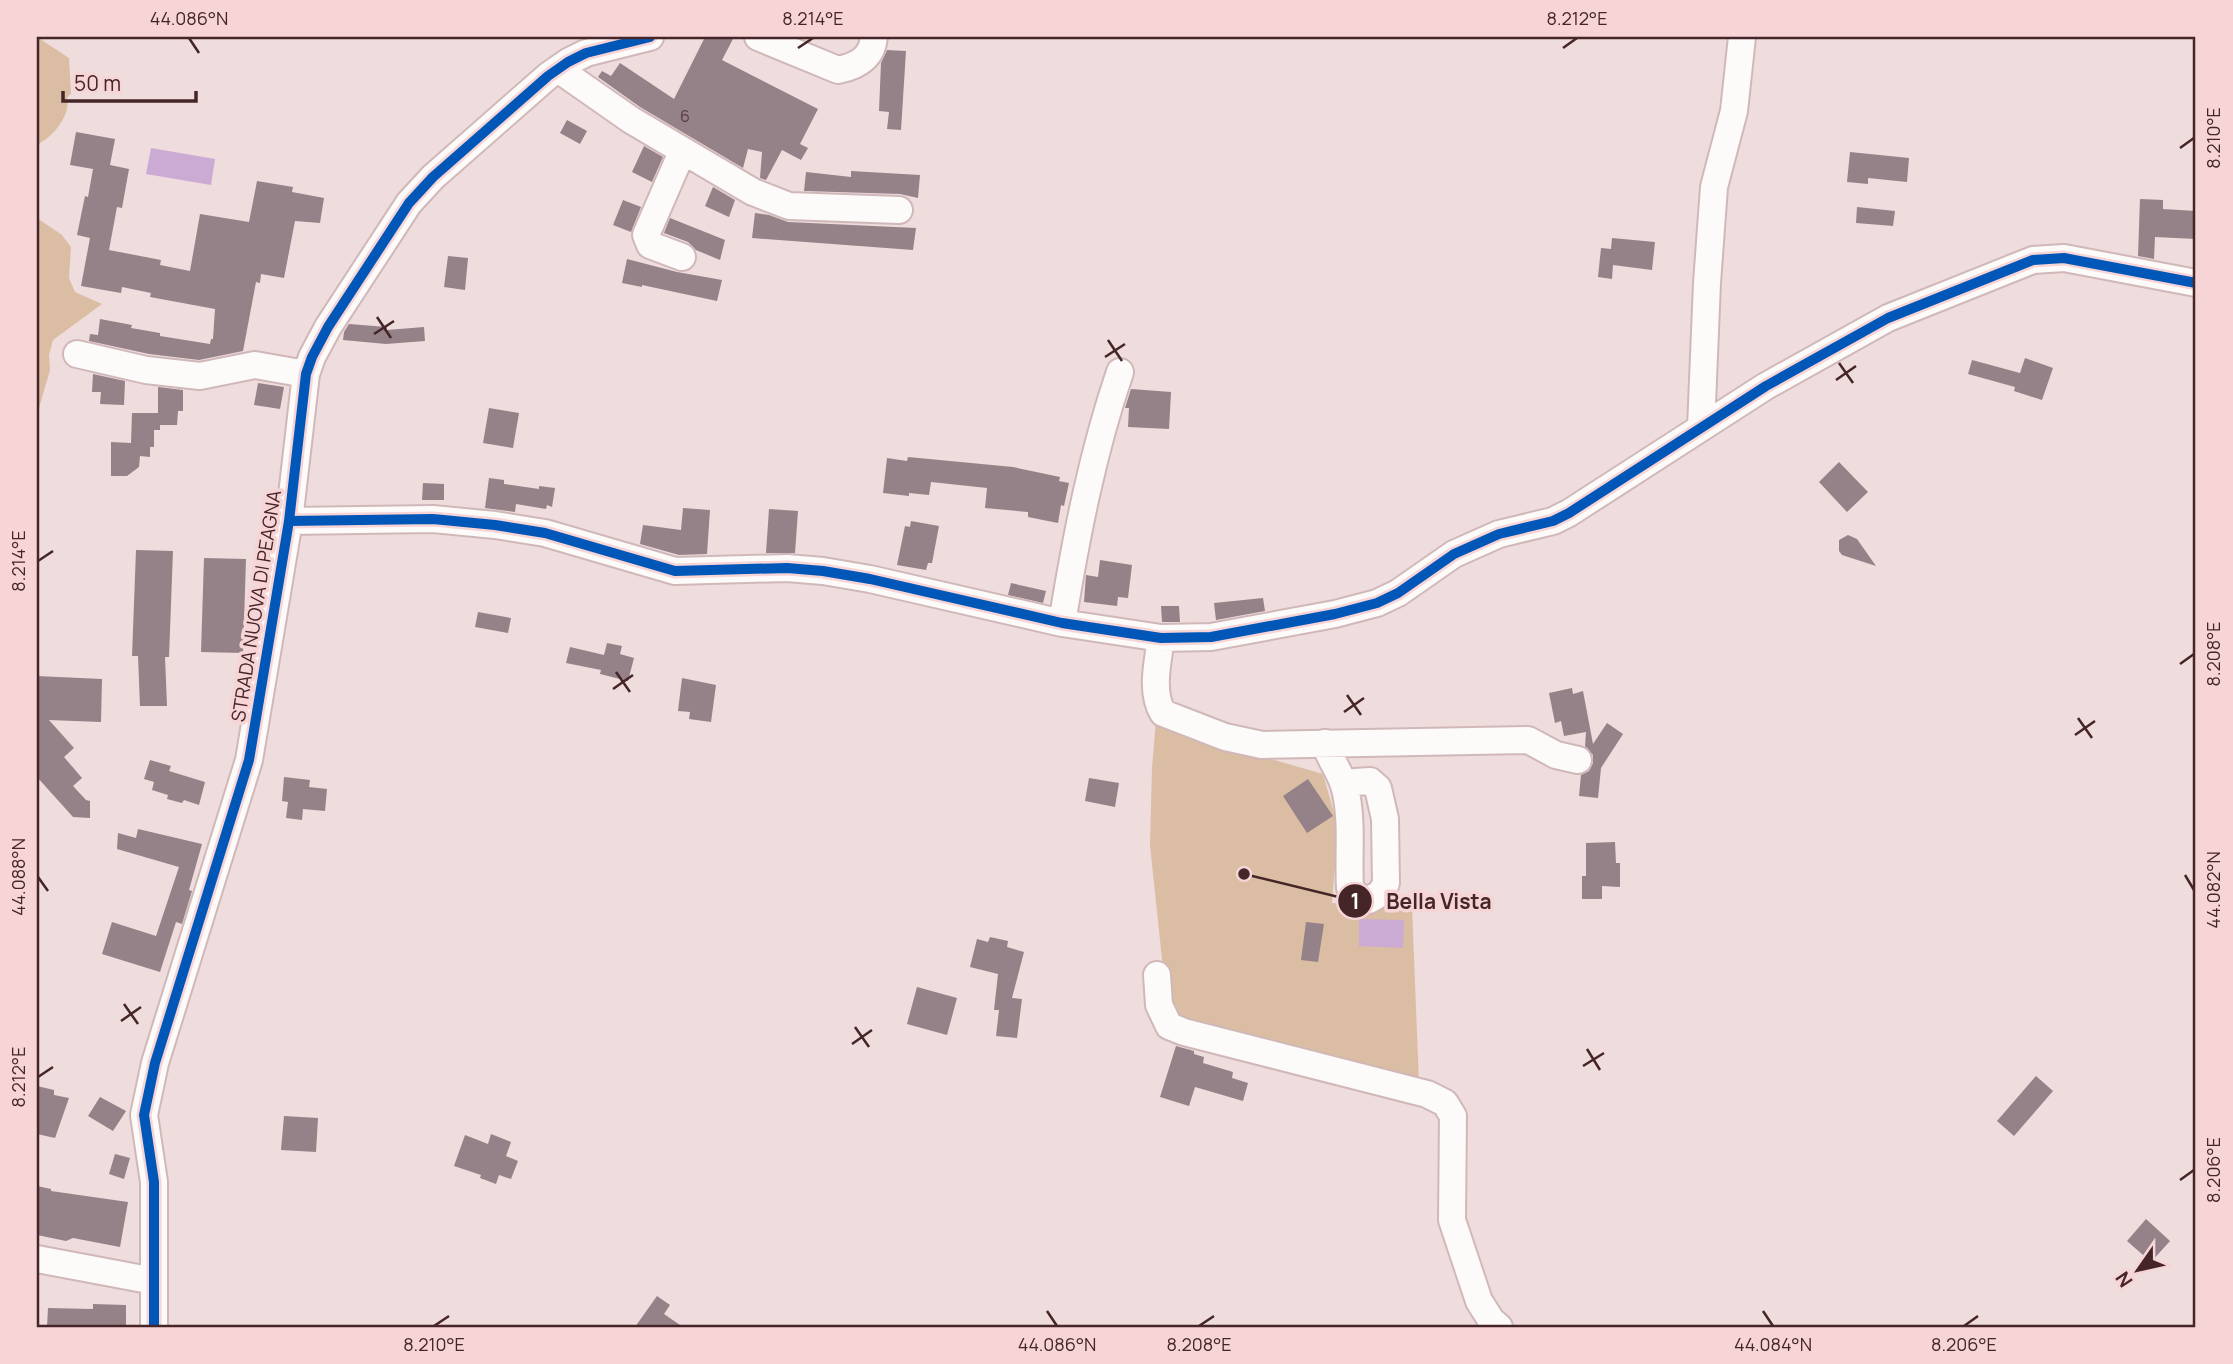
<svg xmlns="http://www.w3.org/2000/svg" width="2233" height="1364" font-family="Manrope,sans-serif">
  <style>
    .green { fill: #dabda2 }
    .water { fill: #cbaad4 }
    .building { fill: #958188 }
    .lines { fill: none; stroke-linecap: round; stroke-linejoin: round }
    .minor-casing { stroke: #d0b8b9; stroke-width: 30 }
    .minor { stroke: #fdfafa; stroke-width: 26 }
    .cycleway-casing { stroke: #f7d4d6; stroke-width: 15 }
    .cycleway { stroke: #0057b8; stroke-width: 10 }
    .ticks { fill: none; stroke: #452528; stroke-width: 2.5 }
    .labels { text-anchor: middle; stroke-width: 7; stroke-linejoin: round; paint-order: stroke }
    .number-label { font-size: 16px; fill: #593c40 }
    .street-label { font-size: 19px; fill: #452528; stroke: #f7d4d6 }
    .leader { fill: none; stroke: #452528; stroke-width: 2.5 }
    .callout-dot { fill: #452528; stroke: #f7d4d6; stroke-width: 2.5 }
    .mark-label { font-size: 21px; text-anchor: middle; font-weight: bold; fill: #fff }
    .callout-label { font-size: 21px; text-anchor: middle; font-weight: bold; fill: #452528; stroke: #f7d4d6; stroke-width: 7; stroke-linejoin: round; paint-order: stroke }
    .neatline { fill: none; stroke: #452528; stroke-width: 2.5 }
    .ticks-label { font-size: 18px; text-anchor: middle; fill: #452528 }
  </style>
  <rect width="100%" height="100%" fill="#efdcdd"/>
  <path class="green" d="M 37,37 L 69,58 L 71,93 L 67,98 C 71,117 51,138 37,145 Z
    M 37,218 L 62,235 L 71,247 L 69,278 L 75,292 L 102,304 L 53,340 L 49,355 L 50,370 L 37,415 Z
    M 1156,720 L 1250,753 L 1323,774 L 1338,827 L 1332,903 L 1412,907 L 1419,1084 L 1181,1024 L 1166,997 L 1150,845 L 1152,768 Z"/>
  <path class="water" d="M 151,148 L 215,159 L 211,185 L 146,174 Z
    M 1359,919 L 1404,920 L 1403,948 L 1359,946 Z"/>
  <path class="building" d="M 705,37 L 734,37 L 722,60 L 818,109 L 800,144 L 808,148 L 801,160 L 782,150 L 766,180 L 760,178 L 762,152 L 748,149 L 743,168 L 640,107 L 598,77 L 602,71 L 611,76 L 620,63 L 674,99 Z
    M 887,50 L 906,51 L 901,130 L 887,129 L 889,112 L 879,111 L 881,63 Z
    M 567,120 L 587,131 L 580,144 L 560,133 Z
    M 76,132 L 115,139 L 110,165 L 129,169 L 122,208 L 117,207 L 109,250 L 161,260 L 160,265 L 190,271 L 200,214 L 249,222 L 257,181 L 293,187 L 292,192 L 324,198 L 320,223 L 295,221 L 284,278 L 261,274 L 260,283 L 256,282 L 243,351 L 199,360 L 149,354 L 89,341 L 90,334 L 98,335 L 100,319 L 132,325 L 131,328 L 160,333 L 160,336 L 210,344 L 211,339 L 213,339 L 215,309 L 150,297 L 151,293 L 122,287 L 121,293 L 81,286 L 90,238 L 77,235 L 85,196 L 88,197 L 93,169 L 70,165 Z
    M 644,146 L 663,157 L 652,182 L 632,172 Z
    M 1850,152 L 1909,158 L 1907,182 L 1868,178 L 1868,184 L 1847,182 Z
    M 851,171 L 920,175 L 918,198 L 900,194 L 804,191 L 806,172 L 851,177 Z
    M 713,187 L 735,200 L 729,217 L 705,206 Z
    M 2140,199 L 2163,200 L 2163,209 L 2196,211 L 2196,239 L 2155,237 L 2154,259 L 2138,256 Z
    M 623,200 L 641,207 L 631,232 L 613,225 Z
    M 1857,207 L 1895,211 L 1893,226 L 1856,223 Z
    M 755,213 L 769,215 L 788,222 L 916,228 L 913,250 L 752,238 Z
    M 670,218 L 725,240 L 720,260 L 696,250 L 688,242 L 664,233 Z
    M 1612,238 L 1655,242 L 1652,270 L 1613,265 L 1612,279 L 1598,277 L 1601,248 L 1611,249 Z
    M 448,256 L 468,258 L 465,290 L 444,287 Z
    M 627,259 L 677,272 L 722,280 L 717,301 L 642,285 L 642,287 L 622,283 Z
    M 349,324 L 387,327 L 387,330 L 424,327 L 425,341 L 386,344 L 343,340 L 344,332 Z
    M 2025,358 L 2053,368 L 2042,400 L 2014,391 L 2015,387 L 1968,374 L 1972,360 L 2020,373 Z
    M 93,374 L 125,381 L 124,405 L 100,404 L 101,392 L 92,392 Z
    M 258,383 L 284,387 L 280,409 L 254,405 Z
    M 158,387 L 183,390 L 183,411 L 178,411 L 177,425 L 160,425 L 160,430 L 154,430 L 154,447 L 150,447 L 150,457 L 140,456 L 139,467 L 127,476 L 111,476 L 111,442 L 131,443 L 132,413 L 158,413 Z
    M 1131,389 L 1171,392 L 1169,429 L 1128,427 L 1129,408 L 1125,408 Z
    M 489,408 L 519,413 L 513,448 L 483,443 Z
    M 908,457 L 1013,467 L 1060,477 L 1059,481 L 1069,483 L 1064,506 L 1061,505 L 1058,523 L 1028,517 L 1028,512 L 985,508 L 987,488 L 931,482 L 929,495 L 909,493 L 909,496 L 883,493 L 887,458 L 907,461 Z
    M 1839,462 L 1868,492 L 1847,512 L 1819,482 Z
    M 489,478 L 504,480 L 504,484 L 539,489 L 539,486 L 555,488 L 552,507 L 547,505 L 546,509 L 516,504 L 515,512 L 485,508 Z
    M 423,483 L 444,484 L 444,500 L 422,500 Z
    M 683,508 L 710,510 L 707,554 L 679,555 L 640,544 L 643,525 L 681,530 Z
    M 769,509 L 798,511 L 795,553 L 766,553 Z
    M 911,521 L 939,526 L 932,563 L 928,563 L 926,570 L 897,565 L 905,526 L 910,527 Z
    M 1848,535 L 1857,539 L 1876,566 L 1842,555 L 1839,551 L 1839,540 Z
    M 136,550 L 173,551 L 169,657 L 165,657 L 167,706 L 140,706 L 138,656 L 132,656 Z
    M 204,558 L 246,559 L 243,653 L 201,652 Z
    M 1100,560 L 1132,565 L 1128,598 L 1118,597 L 1117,606 L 1084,602 L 1086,575 L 1098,577 Z
    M 1011,583 L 1046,591 L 1043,603 L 1008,595 Z
    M 1263,598 L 1265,611 L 1216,620 L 1214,603 Z
    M 1161,606 L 1179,606 L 1180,622 L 1162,622 Z
    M 478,612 L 511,618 L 508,633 L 475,627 Z
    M 607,643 L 622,646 L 620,654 L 634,658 L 628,681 L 600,674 L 601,670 L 566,663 L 570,647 L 604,655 Z
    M 37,676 L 102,679 L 101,722 L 49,720 L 74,748 L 64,757 L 82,778 L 73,786 L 86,800 L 90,801 L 90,818 L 73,817 L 37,777 Z
    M 682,678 L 716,685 L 711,722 L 689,719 L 690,712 L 678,711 Z
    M 1572,688 L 1573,694 L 1583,691 L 1593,744 L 1607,723 L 1623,734 L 1601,768 L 1598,798 L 1579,796 L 1581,775 L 1589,771 L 1593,763 L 1593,755 L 1585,746 L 1586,732 L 1564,736 L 1561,721 L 1555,723 L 1549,693 Z
    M 150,760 L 171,766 L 169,771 L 205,782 L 199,805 L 184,800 L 182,803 L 167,799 L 168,795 L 152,790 L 154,782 L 144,779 Z
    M 284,777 L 310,780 L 309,787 L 327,789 L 325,811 L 303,809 L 302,820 L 286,818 L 288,802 L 282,801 Z
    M 1089,778 L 1119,783 L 1115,807 L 1085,801 Z
    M 1308,779 L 1333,816 L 1307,833 L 1283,796 Z
    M 138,829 L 202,844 L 189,890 L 192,891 L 182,924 L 176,922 L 160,972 L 102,954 L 112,922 L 156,936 L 179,867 L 117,849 L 118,833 L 136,838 Z
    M 1615,842 L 1616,863 L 1620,863 L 1620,887 L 1602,886 L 1602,899 L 1582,899 L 1582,876 L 1586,876 L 1586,843 Z
    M 1306,922 L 1324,924 L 1318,962 L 1301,960 Z
    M 990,937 L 1008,941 L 1007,947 L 1024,952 L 1012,998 L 1022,999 L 1017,1038 L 996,1036 L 999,1010 L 994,1010 L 998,974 L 970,967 L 977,939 L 988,942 Z
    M 917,987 L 957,998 L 947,1035 L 907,1024 Z
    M 1176,1046 L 1194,1051 L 1194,1054 L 1204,1057 L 1203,1063 L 1233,1072 L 1232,1078 L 1248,1083 L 1243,1101 L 1195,1087 L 1189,1106 L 1160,1097 Z
    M 2036,1076 L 2053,1091 L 2014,1136 L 1997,1121 Z
    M 37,1086 L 54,1090 L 54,1095 L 69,1098 L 55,1138 L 37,1134 Z
    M 100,1097 L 126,1111 L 113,1131 L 88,1116 Z
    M 284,1116 L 318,1118 L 316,1152 L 281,1150 Z
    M 491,1134 L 511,1142 L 506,1156 L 518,1161 L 511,1179 L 499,1175 L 496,1184 L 480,1178 L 481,1175 L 454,1166 L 465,1135 L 488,1144 Z
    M 115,1154 L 130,1158 L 124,1179 L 109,1174 Z
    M 37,1186 L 51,1189 L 51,1191 L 128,1202 L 120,1247 L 73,1238 L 66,1241 L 37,1235 Z
    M 2146,1219 L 2170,1241 L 2151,1262 L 2127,1241 Z
    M 657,1296 L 670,1305 L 664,1314 L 683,1327 L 635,1327 Z
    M 93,1304 L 126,1305 L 126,1327 L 47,1327 L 48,1308 L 93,1309 Z"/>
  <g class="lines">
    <defs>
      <path id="minor" d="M 758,37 L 838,70 C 858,66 872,58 874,37
        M 558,69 L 631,120 L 753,192 L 789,206 L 899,210
        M 682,257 L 650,245 L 646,235 L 682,152
        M 77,354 L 146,370 L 200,376 L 255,365 L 306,374
        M 1701,428 L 1707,283 L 1714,187 L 1734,111 L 1742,37
        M 289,521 L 433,519 L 495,525 L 545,533 L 675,571 L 787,568 L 823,571 L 870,579 L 1062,623 L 1161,638 L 1211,637 L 1335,614 L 1377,603 L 1398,593 L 1454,554 L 1499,534 L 1553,521 L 1569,513 L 1766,386 L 1888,318 L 2033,260 L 2064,258 L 2196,283
        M 1062,623 C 1076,538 1092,454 1120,372
        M 1161,638 C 1158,661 1150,692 1163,713 L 1225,737 L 1262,745 L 1528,740 L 1556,755 L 1578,760
        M 1325,743 C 1330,761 1341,772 1345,789 C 1353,821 1348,856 1350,888 L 1359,898 L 1369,900 L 1381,893 L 1386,883 L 1385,819 L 1378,788 L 1370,781 L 1355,782 L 1345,786
        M 1157,975 L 1159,1005 L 1169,1026 L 1184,1032 L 1427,1094 L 1445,1103 L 1453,1116 L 1452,1220 L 1479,1301 L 1491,1320 L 1499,1327
        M 37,1259 L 154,1281
        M 154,1327 L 154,1182 L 144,1115 L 155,1063 L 249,760 L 289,521 L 306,374 L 312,357 L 328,327 L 409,203 L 433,177 L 548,76 L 568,62 L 586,53 L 650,37"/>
    </defs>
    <use href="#minor" class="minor-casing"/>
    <use href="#minor" class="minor"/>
    <defs>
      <path id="cycleway" d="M 289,521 L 433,519 L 495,525 L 545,533 L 675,571 L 787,568 L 823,571 L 870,579 L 1062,623 L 1161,638 L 1211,637 L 1335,614 L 1377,603 L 1398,593 L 1454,554 L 1499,534 L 1553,521 L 1569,513 L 1766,386 L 1888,318 L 2033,260 L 2064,258 L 2196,283
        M 154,1327 L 154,1182 L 144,1115 L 155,1063 L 249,760 L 289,521 L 306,374 L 312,357 L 328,327 L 409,203 L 433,177 L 548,76 L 568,62 L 586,53 L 650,37"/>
    </defs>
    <use href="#cycleway" class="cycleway-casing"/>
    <use href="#cycleway" class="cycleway"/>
  </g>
  <path class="ticks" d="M 189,38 L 199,53M 798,48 L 813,38M 1563,48 L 1577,38M 2180,148 L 2194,138M 377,317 L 391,338M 374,334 L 394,321M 1108,340 L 1122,361M 1105,357 L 1125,344M 1839,363 L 1853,383M 1836,380 L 1856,366M 38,561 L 53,551M 2180,664 L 2194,654M 616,672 L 630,692M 613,689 L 633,675M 1347,695 L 1361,715M 1344,712 L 1364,698M 2078,718 L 2092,738M 2075,735 L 2095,721M 2185,875 L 2194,890M 38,877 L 48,891M 124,1004 L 138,1024M 121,1021 L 141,1007M 855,1027 L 869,1047M 852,1044 L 872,1030M 1587,1049 L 1600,1070M 1583,1066 L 1604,1053M 38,1077 L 53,1067M 2180,1180 L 2194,1170M 1047,1311 L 1057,1326M 1763,1311 L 1773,1326M 434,1326 L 449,1316M 1199,1326 L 1214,1316M 1964,1326 L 1978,1316"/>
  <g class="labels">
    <g class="number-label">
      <text x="685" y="122">6</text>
    </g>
    <g class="street-label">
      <text transform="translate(256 606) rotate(-81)" y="7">STRADA NUOVA DI PEAGNA</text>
    </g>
  </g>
  <path class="leader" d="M1244 874L1355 901"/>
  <g class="callout-dot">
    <circle cx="1244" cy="874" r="7"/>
    <circle cx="1355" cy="901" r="18"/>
  </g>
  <g class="mark-label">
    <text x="1355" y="909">1</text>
  </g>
  <g class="callout-label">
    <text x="1439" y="909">Bella Vista</text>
  </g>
  <rect width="2233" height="1364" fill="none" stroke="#f7d4d6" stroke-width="77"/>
  <g transform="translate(2138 1270) rotate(236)" stroke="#f7d4d6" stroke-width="5" paint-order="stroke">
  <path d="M0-5L12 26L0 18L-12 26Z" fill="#452528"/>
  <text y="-10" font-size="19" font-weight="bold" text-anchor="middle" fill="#452528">N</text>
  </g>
  <path d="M63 91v10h133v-10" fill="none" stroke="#452528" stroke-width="3.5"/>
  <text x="74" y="91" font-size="21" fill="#452528" stroke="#f7d4d6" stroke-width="5" paint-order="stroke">50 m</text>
  <rect x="38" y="38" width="2156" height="1288" class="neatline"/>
  <g class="ticks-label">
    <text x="189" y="25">44.086°N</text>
    <text x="813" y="25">8.214°E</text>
    <text x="1577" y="25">8.212°E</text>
    <text transform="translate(2214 138) rotate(-90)" y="6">8.210°E</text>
    <text transform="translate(19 561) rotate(-90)" y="6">8.214°E</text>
    <text transform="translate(2214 654) rotate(-90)" y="6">8.208°E</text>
    <text transform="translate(19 877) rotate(-90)" y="6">44.088°N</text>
    <text transform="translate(2214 890) rotate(-90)" y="6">44.082°N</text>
    <text transform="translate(19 1077) rotate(-90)" y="6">8.212°E</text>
    <text transform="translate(2214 1170) rotate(-90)" y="6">8.206°E</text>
    <text x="434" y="1351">8.210°E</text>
    <text x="1057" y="1351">44.086°N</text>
    <text x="1199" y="1351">8.208°E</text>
    <text x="1773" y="1351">44.084°N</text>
    <text x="1964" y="1351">8.206°E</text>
  </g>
</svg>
